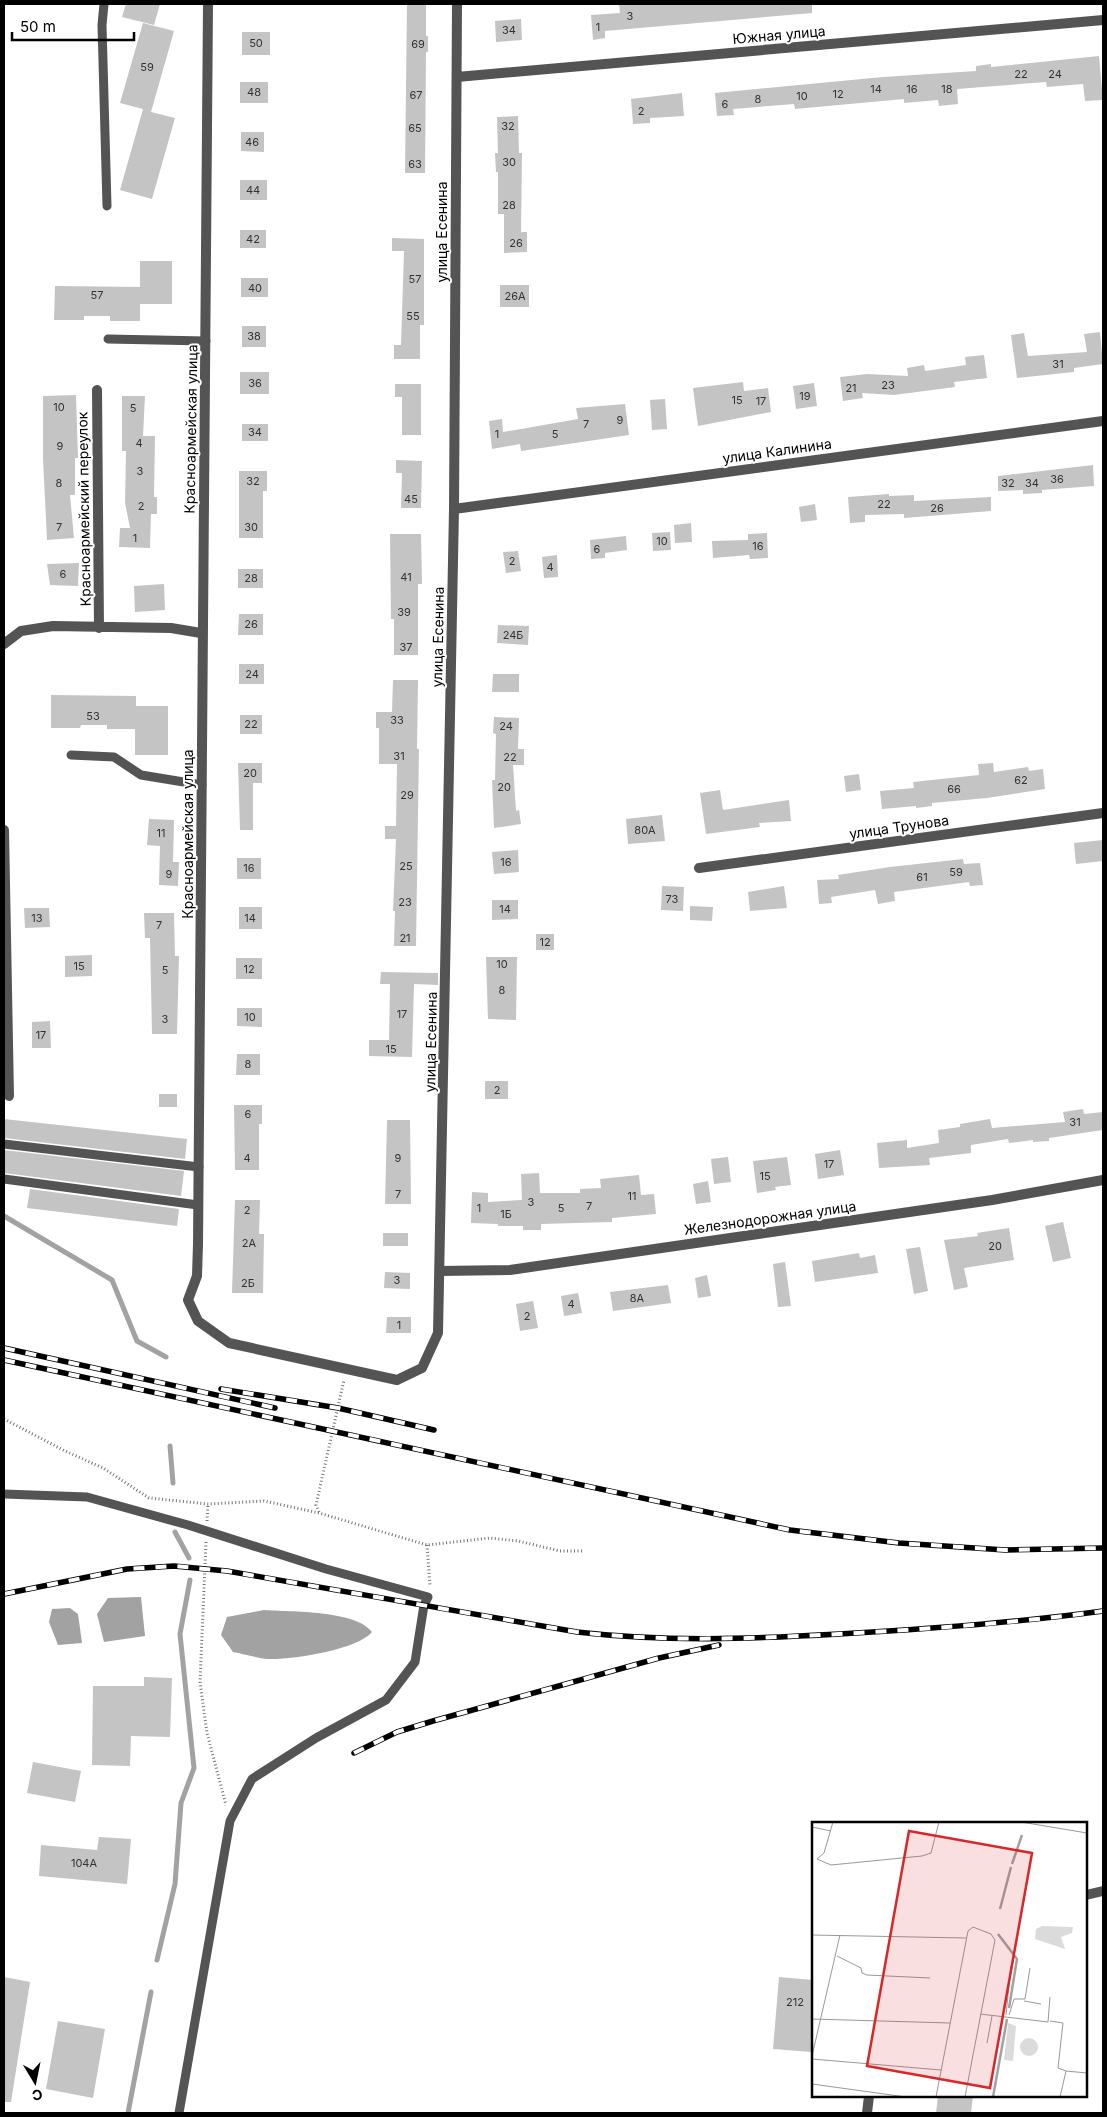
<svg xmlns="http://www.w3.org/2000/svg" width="1107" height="2117" font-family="Inter,sans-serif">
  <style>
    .water { fill: #a2a2a2 }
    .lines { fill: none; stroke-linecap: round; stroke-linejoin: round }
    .stream { stroke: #a2a2a2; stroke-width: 5 }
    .building { fill: #c4c4c4 }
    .path { stroke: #767676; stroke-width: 3; stroke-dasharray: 1 2.5; stroke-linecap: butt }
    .lane { stroke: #545454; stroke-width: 9 }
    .street { stroke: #545454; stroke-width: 10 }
    .rail-casing { stroke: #000; stroke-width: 5.5 }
    .rail { stroke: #fff; stroke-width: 4; stroke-dasharray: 11; stroke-linecap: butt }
    .labels { text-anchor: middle; stroke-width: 4; stroke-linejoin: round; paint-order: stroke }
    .number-label { font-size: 11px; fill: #313131 }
    .street-label { font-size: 14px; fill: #000; stroke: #fff }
    .inset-river { fill: none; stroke: #a2a2a2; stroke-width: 2.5 }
    .inset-road { fill: none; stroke: #999; stroke-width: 1 }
    .view { fill: #d62828; fill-opacity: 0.15; stroke: #d62828; stroke-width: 2.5 }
    .inset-edge { fill: none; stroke: #000; stroke-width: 2.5 }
  </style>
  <rect width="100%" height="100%" fill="#fff"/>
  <path class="water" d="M 141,1597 L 145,1636 L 104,1642 L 97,1614 L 108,1598 Z
    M 70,1608 L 78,1614 L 82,1643 L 58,1645 L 49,1622 L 52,1609 Z
    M 264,1610 C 290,1612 356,1610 372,1632 C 357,1650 291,1660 268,1659 C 257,1658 244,1654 233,1652 L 221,1635 L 227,1617 Z"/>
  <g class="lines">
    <path class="stream" d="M 4,1216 L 112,1280 L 137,1341 L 166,1357
      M 170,1446 L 173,1483
      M 175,1532 L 189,1558
      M 157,1960 L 175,1884 L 181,1803 L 194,1768 L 180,1634 L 190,1580
      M 128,2113 L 151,1992"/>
  </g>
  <path class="building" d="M 126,4 L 160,4 L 154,25 L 122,17 Z
    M 407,4 L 426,4 L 426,36 L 428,36 L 428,52 L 426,52 L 425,173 L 405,173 Z
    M 619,4 L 812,4 L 812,13 L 605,31 L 605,38 L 593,40 L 591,15 L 620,13 Z
    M 521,19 L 522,40 L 496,42 L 495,21 Z
    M 143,23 L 174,31 L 151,112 L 175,118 L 152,199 L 120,190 L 143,109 L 120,103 Z
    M 242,32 L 270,32 L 270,55 L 242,55 Z
    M 1099,56 L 1103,100 L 1085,101 L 1083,84 L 1047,87 L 1046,82 L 957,89 L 958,104 L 939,106 L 938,100 L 904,103 L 904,99 L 795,109 L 794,104 L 733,109 L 734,115 L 717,116 L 715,93 L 883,77 L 976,71 L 976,66 L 991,64 L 991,67 Z
    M 240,82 L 268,82 L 268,103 L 240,103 Z
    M 682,93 L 684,116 L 650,118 L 650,123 L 633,124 L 631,99 Z
    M 518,116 L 519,153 L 522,153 L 521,232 L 527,232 L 527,252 L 504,253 L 504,214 L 498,214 L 498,172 L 496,172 L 495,153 L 498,153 L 497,117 Z
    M 241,132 L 264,132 L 264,152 L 241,151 Z
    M 240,180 L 267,180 L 267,200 L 240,200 Z
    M 240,230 L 266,230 L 266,248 L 240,248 Z
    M 392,238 L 424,239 L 424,325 L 420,325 L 420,359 L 394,359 L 394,345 L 401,345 L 404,251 L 392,251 Z
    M 140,261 L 172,261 L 172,304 L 140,304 L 140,321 L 110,321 L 110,316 L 84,316 L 84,320 L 54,320 L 55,286 L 140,287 Z
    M 241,278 L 268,278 L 268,297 L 241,297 Z
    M 500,285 L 529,285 L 529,307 L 500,307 Z
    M 242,326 L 266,326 L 266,347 L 242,347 Z
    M 1100,332 L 1103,364 L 1074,368 L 1074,372 L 1017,378 L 1011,335 L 1024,333 L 1028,356 L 1087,352 L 1084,334 Z
    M 984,355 L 987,378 L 954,382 L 955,387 L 894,395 L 862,393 L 863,398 L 843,401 L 840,377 L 867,374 L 908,376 L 907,368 L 924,365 L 925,371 L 966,365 L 965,357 Z
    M 240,372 L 269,372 L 269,394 L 240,394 Z
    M 743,382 L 744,391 L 768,388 L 771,412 L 698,426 L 693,388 Z
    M 814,383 L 817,406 L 796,409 L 793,386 Z
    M 395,384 L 421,384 L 421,435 L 402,435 L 402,397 L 395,397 Z
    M 76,395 L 78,458 L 75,458 L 75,495 L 70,495 L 74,538 L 47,540 L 43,459 L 43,396 Z
    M 122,396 L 145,396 L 143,436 L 155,436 L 154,497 L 157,497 L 157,514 L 151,514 L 150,548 L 119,547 L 120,528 L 130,528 L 125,503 L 126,451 L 122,451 Z
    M 665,399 L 667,429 L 652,430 L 650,400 Z
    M 625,404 L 629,435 L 521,451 L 520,444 L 492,449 L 489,421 L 502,419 L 503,432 L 578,419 L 576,408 Z
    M 242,424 L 268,424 L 268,441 L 242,441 Z
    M 396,460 L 422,461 L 421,508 L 401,508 L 402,473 L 396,473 Z
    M 1093,465 L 1094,486 L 1042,490 L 1042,493 L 1023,494 L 1023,490 L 998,491 L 998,476 Z
    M 239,471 L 267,471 L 267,491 L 263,491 L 263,538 L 239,538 Z
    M 889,494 L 889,496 L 914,495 L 914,501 L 991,497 L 991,511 L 904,518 L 904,514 L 865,515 L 865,522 L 850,523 L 848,497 Z
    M 815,504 L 817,520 L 801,522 L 799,507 Z
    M 691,523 L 692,542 L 675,543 L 674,525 Z
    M 670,532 L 671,550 L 653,551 L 652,533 Z
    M 767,533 L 768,558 L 750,559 L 749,555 L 713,558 L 712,541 L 748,540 L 748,534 Z
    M 390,534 L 421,534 L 422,584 L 418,584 L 418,655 L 394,655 L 394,619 L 391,619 Z
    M 626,536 L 627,550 L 605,553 L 605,558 L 591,559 L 590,540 Z
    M 518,551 L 521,571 L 506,573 L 503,552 Z
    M 557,555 L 558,577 L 544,578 L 542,557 Z
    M 79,563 L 78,586 L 50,585 L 47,564 Z
    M 238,569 L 263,569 L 263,588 L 238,588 Z
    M 164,584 L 165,610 L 135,612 L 134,586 Z
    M 239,614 L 263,614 L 263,635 L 238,635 Z
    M 498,625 L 529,626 L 528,645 L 497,643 Z
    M 239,664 L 264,664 L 264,684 L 239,684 Z
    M 493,674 L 519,674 L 519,692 L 492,692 Z
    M 393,680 L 418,680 L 417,749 L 419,749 L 416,946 L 394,946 L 395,911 L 393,911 L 396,839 L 385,839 L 385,826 L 396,826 L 397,764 L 379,764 L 379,728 L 376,728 L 376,712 L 392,712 Z
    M 51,695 L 136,696 L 136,706 L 168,706 L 168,755 L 135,755 L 135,729 L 107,729 L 107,725 L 81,725 L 80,728 L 51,728 Z
    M 240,715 L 262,715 L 262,734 L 240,734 Z
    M 494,717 L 519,718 L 518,749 L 524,749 L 524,765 L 513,765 L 516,811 L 519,810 L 521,824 L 494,828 L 492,780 L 495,780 L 496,734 L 493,733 Z
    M 238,763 L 262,763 L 262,783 L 253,783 L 253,830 L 240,830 Z
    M 993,763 L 994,772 L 1028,767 L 1029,771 L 1043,769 L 1045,789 L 987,798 L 932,803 L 932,806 L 916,808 L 916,806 L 882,809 L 880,791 L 914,788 L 913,782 L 979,775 L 978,764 Z
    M 859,774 L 861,790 L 846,792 L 844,776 Z
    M 720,790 L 723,810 L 789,800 L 791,821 L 759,823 L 760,827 L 706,834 L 700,793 Z
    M 662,815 L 665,841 L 628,844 L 626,819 Z
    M 149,819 L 174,820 L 173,862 L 179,862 L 178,886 L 159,885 L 160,846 L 147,845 Z
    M 1103,840 L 1103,861 L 1076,864 L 1074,843 Z
    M 518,850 L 519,872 L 494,874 L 492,852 Z
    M 237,858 L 261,858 L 261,879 L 237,879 Z
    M 963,859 L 964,864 L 980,863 L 983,885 L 970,886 L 969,882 L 894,892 L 895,901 L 878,904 L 875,890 L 831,897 L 832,903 L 819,904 L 817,880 L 839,879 L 838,875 L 890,867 Z
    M 662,886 L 684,887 L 683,911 L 661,910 Z
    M 784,886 L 787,908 L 750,911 L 748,892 Z
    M 492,900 L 518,900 L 518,919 L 492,920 Z
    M 690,906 L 713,907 L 712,921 L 690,920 Z
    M 239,907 L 262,907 L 262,929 L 239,929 Z
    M 24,908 L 49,908 L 50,927 L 25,928 Z
    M 144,913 L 174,913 L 175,956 L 179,956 L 177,1034 L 152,1034 L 150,938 L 145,938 Z
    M 536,934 L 554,934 L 554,950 L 536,950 Z
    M 92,955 L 92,976 L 65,977 L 65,956 Z
    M 486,957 L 517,957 L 516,1020 L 488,1019 Z
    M 236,958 L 262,958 L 262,979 L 236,979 Z
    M 381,972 L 438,973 L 438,985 L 414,984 L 412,1057 L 369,1056 L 369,1040 L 389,1040 L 390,984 L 380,984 Z
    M 237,1008 L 262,1008 L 262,1027 L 237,1026 Z
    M 50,1021 L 51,1048 L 32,1048 L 32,1022 Z
    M 237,1054 L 260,1054 L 260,1075 L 236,1075 Z
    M 485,1081 L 508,1081 L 508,1099 L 485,1099 Z
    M 159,1094 L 177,1094 L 177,1107 L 159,1107 Z
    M 234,1105 L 262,1105 L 262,1124 L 259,1124 L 259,1170 L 235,1170 Z
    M 1083,1109 L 1084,1114 L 1103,1112 L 1103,1130 L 1049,1138 L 1049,1141 L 1033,1142 L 1033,1140 L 1009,1143 L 1008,1139 L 971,1145 L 971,1153 L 929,1158 L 930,1165 L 879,1168 L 877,1143 L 907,1140 L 907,1148 L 939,1143 L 938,1130 L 960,1127 L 960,1124 L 990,1119 L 992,1128 L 1065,1122 L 1063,1112 Z
    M 4,1119 L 187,1139 L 185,1159 L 4,1138 Z
    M 387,1120 L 410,1120 L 411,1204 L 385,1204 Z
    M 4,1150 L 184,1171 L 181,1196 L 4,1173 Z
    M 840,1150 L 844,1175 L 818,1179 L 815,1154 Z
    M 728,1157 L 731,1182 L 714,1184 L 711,1159 Z
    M 787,1157 L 791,1185 L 775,1187 L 776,1190 L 757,1193 L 753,1161 Z
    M 539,1173 L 540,1193 L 580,1193 L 580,1189 L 601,1188 L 600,1179 L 639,1175 L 641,1195 L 654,1194 L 656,1214 L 612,1218 L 612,1222 L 541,1224 L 541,1230 L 523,1230 L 523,1226 L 498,1226 L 498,1224 L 471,1223 L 472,1192 L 488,1193 L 488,1202 L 522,1200 L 521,1174 Z
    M 708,1181 L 711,1202 L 696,1204 L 693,1184 Z
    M 30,1189 L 179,1209 L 177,1226 L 27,1208 Z
    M 235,1200 L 260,1200 L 259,1234 L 264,1234 L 263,1293 L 232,1293 Z
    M 1063,1222 L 1071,1258 L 1053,1262 L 1045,1226 Z
    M 1009,1228 L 1014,1260 L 964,1268 L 968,1287 L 954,1290 L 944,1240 L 978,1236 L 977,1233 Z
    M 383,1233 L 408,1233 L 408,1246 L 383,1246 Z
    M 920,1247 L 928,1291 L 914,1294 L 906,1249 Z
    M 859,1253 L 860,1258 L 875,1255 L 878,1273 L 815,1282 L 812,1261 Z
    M 785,1262 L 791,1306 L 778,1307 L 773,1264 Z
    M 385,1272 L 410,1273 L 410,1289 L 384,1288 Z
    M 707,1275 L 711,1296 L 698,1298 L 695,1278 Z
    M 668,1285 L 671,1303 L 613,1311 L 610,1292 Z
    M 578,1293 L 582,1313 L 564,1316 L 561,1296 Z
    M 533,1301 L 538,1328 L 520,1331 L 516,1304 Z
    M 387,1317 L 411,1317 L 411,1333 L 386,1333 Z
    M 144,1677 L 172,1678 L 170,1737 L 131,1736 L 130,1766 L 92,1765 L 93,1686 L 144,1686 Z
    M 33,1762 L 81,1771 L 75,1802 L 27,1793 Z
    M 99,1837 L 131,1839 L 127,1884 L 39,1876 L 41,1845 L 97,1850 Z
    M 4,1977 L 30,1982 L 11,2102 L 4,2102 Z
    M 779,1977 L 813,1980 L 811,2052 L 773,2049 Z
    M 58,2021 L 105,2029 L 93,2098 L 46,2089 Z
    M 938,2096 L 973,2096 L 971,2113 L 936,2113 Z"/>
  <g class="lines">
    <path class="path" d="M 4,1419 L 63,1450 L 103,1468 L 149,1498 L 208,1504 L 264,1501 L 319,1513 L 427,1545 L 490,1538 L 518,1541 L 560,1551 L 584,1551
      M 319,1512 L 316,1505 L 344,1380
      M 207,1521 L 208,1504
      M 206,1542 L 200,1682 L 207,1733 L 226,1805
      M 427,1545 L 430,1586"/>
    <path class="lane" d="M 104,4 L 102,25 L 107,206
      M 108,339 L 206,341
      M 71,755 L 114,757 L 141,775 L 202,785
      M 4,1144 L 199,1167
      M 4,1179 L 198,1205
      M 4,1494 L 87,1497 L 188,1525 L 326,1569 L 428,1597 L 424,1605 L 415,1662 L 386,1700 L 316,1738 L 252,1779 L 230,1821 L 179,2113"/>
    <path class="street" d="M 208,4 L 198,1244 L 197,1276 L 188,1300 L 198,1321 L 229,1343 L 397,1380 L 422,1368 L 438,1333 L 454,509 L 457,4
      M 457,77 L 1103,20
      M 97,390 L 99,628
      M 454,509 L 1103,421
      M 4,644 L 21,631 L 53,626 L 171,628 L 201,633
      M 4,830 L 9,1096
      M 699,868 L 1103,813
      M 440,1271 L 510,1270 L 992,1200 L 1103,1180
      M 1086,1895 L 1103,1891
      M 867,2113 L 869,2096"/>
    <defs>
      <path id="rail" d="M 4,1348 L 275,1408
        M 4,1360 L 790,1530 L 899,1543 L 1005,1550 L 1103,1548
        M 221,1389 L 338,1408 L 434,1430
        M 4,1594 L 127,1569 L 174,1566 L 227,1571 L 577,1632 C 664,1642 751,1639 839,1634 C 927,1629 1015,1623 1103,1611
        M 354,1753 L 397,1732 L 433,1721 L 659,1658 L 719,1645"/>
    </defs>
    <use href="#rail" class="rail-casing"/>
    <use href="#rail" class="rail"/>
  </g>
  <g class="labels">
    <g class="number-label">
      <text x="630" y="20">3</text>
      <text x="598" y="31">1</text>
      <text x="509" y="34">34</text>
      <text x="256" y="47">50</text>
      <text x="418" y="48">69</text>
      <text x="147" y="71">59</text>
      <text x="1021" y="78">22</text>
      <text x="1055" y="78">24</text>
      <text x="876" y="93">14</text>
      <text x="912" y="93">16</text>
      <text x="947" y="93">18</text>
      <text x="254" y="96">48</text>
      <text x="838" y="98">12</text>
      <text x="416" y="99">67</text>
      <text x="802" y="100">10</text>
      <text x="758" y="103">8</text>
      <text x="725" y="108">6</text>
      <text x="641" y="115">2</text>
      <text x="508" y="130">32</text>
      <text x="415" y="132">65</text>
      <text x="252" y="146">46</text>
      <text x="509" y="166">30</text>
      <text x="415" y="168">63</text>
      <text x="253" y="194">44</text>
      <text x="509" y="209">28</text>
      <text x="253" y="243">42</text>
      <text x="516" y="247">26</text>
      <text x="415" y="283">57</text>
      <text x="255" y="292">40</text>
      <text x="97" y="299">57</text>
      <text x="515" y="300">26А</text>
      <text x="413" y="320">55</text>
      <text x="254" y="340">38</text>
      <text x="1058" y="368">31</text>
      <text x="255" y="387">36</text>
      <text x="888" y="389">23</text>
      <text x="851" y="392">21</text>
      <text x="805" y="400">19</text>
      <text x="737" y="404">15</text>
      <text x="761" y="405">17</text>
      <text x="59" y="411">10</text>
      <text x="133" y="412">5</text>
      <text x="620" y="424">9</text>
      <text x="586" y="428">7</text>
      <text x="255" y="436">34</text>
      <text x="497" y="438">1</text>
      <text x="555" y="438">5</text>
      <text x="139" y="447">4</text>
      <text x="60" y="450">9</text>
      <text x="140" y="475">3</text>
      <text x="1057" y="483">36</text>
      <text x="253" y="485">32</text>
      <text x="59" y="487">8</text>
      <text x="1008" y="487">32</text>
      <text x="1032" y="487">34</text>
      <text x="411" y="503">45</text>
      <text x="884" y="508">22</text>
      <text x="141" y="510">2</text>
      <text x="937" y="512">26</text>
      <text x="59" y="531">7</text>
      <text x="251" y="531">30</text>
      <text x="135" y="542">1</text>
      <text x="662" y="545">10</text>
      <text x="758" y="550">16</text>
      <text x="597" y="553">6</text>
      <text x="512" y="565">2</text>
      <text x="550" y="571">4</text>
      <text x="63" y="578">6</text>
      <text x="406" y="581">41</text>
      <text x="251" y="582">28</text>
      <text x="404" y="616">39</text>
      <text x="251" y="628">26</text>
      <text x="513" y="639">24Б</text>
      <text x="406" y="651">37</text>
      <text x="252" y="678">24</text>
      <text x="93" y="720">53</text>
      <text x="397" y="724">33</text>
      <text x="251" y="728">22</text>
      <text x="506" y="730">24</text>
      <text x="399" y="760">31</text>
      <text x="510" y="761">22</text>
      <text x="250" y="777">20</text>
      <text x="1021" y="784">62</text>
      <text x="504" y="791">20</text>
      <text x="954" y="793">66</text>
      <text x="407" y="799">29</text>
      <text x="645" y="834">80А</text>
      <text x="161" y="837">11</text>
      <text x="506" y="866">16</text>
      <text x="406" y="870">25</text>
      <text x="249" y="872">16</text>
      <text x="956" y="876">59</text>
      <text x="169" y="878">9</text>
      <text x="922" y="881">61</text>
      <text x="672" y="903">73</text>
      <text x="405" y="906">23</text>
      <text x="505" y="913">14</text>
      <text x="37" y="922">13</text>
      <text x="250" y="922">14</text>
      <text x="159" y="929">7</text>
      <text x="405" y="942">21</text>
      <text x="545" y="946">12</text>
      <text x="502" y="968">10</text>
      <text x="79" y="970">15</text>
      <text x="249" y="973">12</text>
      <text x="165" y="974">5</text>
      <text x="502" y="994">8</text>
      <text x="402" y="1018">17</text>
      <text x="250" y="1021">10</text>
      <text x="165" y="1023">3</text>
      <text x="41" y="1039">17</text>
      <text x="391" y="1053">15</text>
      <text x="248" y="1068">8</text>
      <text x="497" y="1094">2</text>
      <text x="248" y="1118">6</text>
      <text x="1075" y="1126">31</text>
      <text x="247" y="1162">4</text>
      <text x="398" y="1162">9</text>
      <text x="829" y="1168">17</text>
      <text x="765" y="1180">15</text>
      <text x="398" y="1198">7</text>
      <text x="632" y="1200">11</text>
      <text x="531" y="1206">3</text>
      <text x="589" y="1210">7</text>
      <text x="479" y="1212">1</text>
      <text x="561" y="1212">5</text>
      <text x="247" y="1214">2</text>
      <text x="506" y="1218">1Б</text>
      <text x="249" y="1247">2А</text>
      <text x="995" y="1250">20</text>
      <text x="397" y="1284">3</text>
      <text x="248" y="1287">2Б</text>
      <text x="637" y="1302">8А</text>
      <text x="571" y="1308">4</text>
      <text x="527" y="1320">2</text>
      <text x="399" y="1329">1</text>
      <text x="84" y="1867">104А</text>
      <text x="795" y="2006">212</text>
    </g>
    <g class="street-label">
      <text transform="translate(779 35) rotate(-5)" y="5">Южная улица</text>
      <text transform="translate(442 232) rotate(-90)" y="5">улица Есенина</text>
      <text transform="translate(191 429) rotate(-89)" y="5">Красноармейская улица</text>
      <text transform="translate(777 451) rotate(-8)" y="5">улица Калинина</text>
      <text transform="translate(84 509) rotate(-91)" y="5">Красноармейский переулок</text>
      <text transform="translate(438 637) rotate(-89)" y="5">улица Есенина</text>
      <text transform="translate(899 827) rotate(-8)" y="5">улица Трунова</text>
      <text transform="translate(188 834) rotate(-90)" y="5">Красноармейская улица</text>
      <text transform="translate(431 1042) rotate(-89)" y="5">улица Есенина</text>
      <text transform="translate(770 1218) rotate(-8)" y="5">Железнодорожная улица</text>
    </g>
  </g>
  <g transform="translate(812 1822)">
    <rect width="275" height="275" fill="#fff"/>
    <path d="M 230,104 L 261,105 L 260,111 L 249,115 L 253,127 L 223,117 L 224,107 ZM 196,201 L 204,204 L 201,239 L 192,238 ZM208 225a9 9 0 1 1 18 0a9 9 0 1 1-18 0Z" fill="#dbdbdb"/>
    <path class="inset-river" d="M 200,42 L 210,13M 188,87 L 199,45M 186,112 L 205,137 L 197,186M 181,275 L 195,197"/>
    <path class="inset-road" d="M 209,0 L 275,11M 0,5 L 19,9M 5,37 L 19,43 L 110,34 L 119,31 L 127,0M 5,37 L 12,31 L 21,0M 0,113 L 154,116M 25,134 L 49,146 L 50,151 L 55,153 L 118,156M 212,179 L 229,182M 168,192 L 236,200 L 238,175M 194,193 L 199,144M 197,193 L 202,177 L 213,177 L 218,146M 0,197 L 138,201M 238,199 L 251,201 L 246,246 L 254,249M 175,221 L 180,194M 0,234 L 28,113M 0,237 L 129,248M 0,262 L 94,275M 124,275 L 156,109 L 161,105 L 179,112 L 183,118 L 153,275M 248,275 L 254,249 L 275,251"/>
    <path class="view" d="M 97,9 L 220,31 L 178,266 L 55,244 Z"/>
    <rect width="275" height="275" class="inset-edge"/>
  </g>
  <rect width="1107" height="2117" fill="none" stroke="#000000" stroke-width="10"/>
  <g transform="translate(35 2082) rotate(170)" stroke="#ffffff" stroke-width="4" paint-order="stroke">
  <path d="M0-4L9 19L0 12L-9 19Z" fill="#000000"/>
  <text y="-8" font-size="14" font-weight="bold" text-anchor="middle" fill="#000000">С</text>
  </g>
  <path d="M12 32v8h122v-8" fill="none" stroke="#000000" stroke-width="2.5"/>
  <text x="20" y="32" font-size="15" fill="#000000" stroke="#ffffff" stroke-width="4" paint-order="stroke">50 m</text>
</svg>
